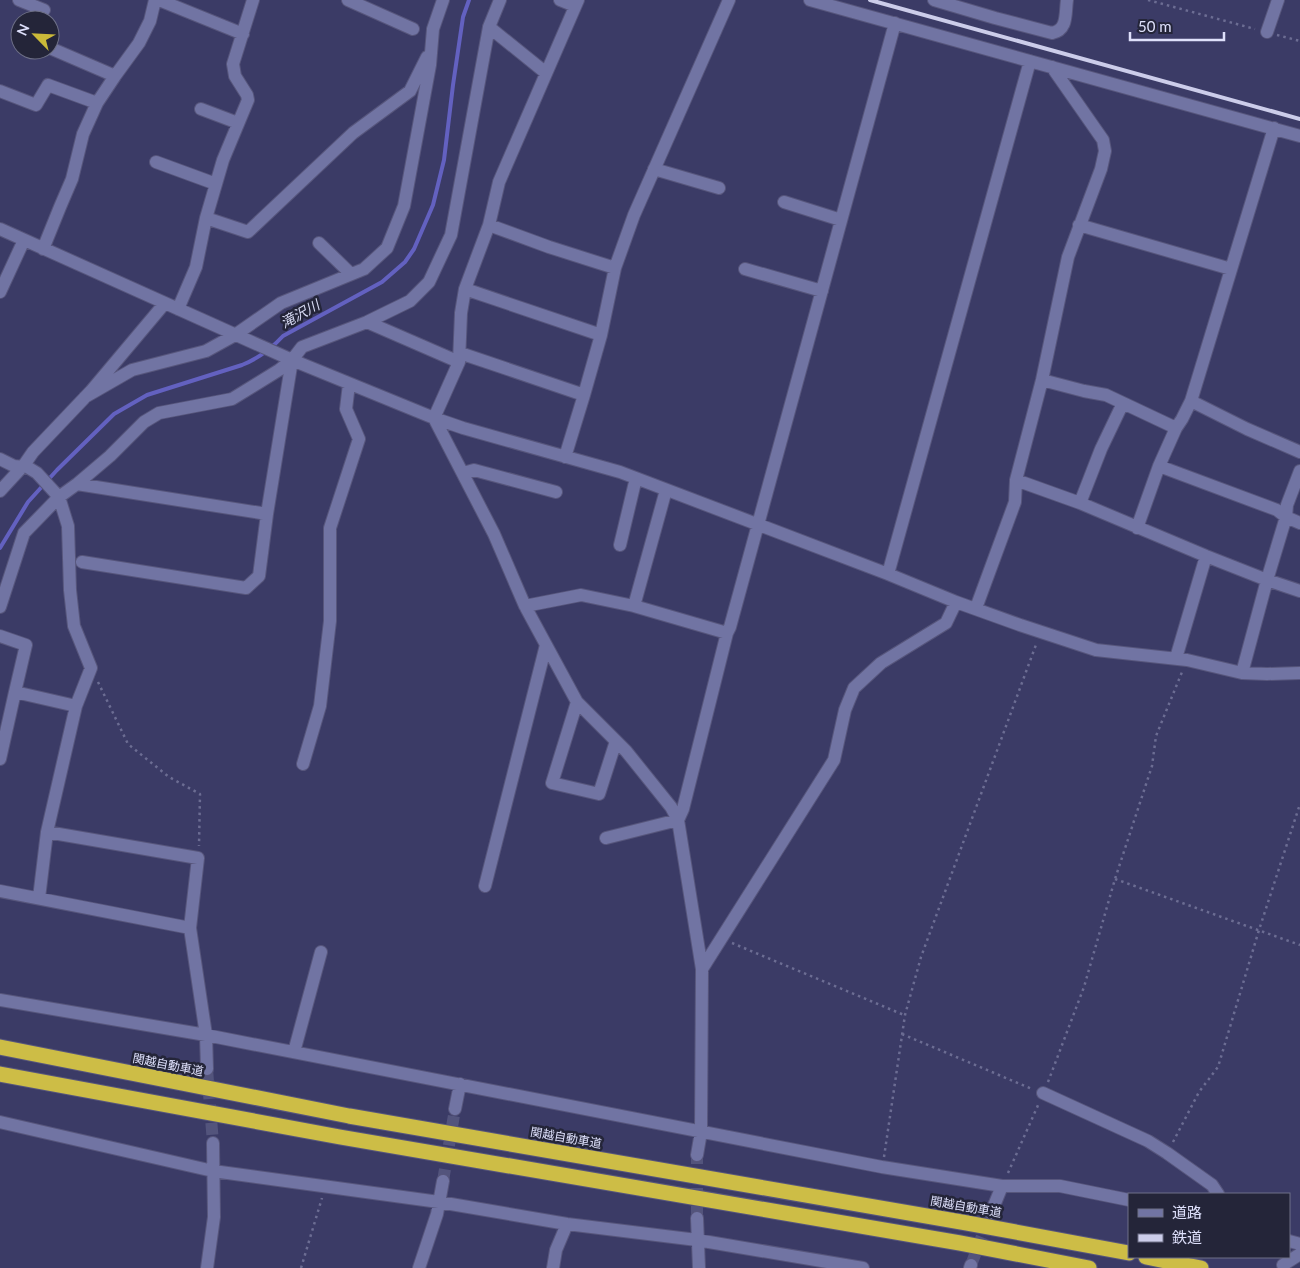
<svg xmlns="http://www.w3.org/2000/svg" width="1300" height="1268" font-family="Lato,'Noto Sans JP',sans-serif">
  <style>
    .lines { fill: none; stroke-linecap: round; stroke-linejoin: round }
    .stream { stroke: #6361c0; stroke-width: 4 }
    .minor-tunnel { stroke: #53547c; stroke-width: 12; stroke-dasharray: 12 6; stroke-linecap: butt }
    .minor-casing { stroke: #57567c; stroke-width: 14 }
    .highway-casing { stroke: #57567c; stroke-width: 17 }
    .path { stroke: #6c6d93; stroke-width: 2.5; stroke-dasharray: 2.5 4; stroke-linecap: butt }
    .minor { stroke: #7174a3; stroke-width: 12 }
    .highway { stroke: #cdbd46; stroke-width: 15 }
    .rail { stroke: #cccdea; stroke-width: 4 }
    .labels { text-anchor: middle; stroke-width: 5; stroke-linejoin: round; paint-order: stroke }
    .street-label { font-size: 12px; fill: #dee0fb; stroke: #242539 }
    .water-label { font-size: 14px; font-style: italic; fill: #d9dcf5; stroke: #242539 }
  </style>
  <rect width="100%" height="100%" fill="#3b3b66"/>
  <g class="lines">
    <path class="stream" d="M 0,548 L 28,502 L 57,470 L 114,414 L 147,395 L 242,365 C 257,359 272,348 283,336 L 382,282 L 405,262 L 414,249 L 433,205 L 444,160 L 453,85 L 463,17 L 469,0"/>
    <path class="minor-tunnel" d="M 207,1069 L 213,1143
      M 443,1181 L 455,1109
      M 697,1218 L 697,1155
      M 971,1265 L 991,1213"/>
    <defs>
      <path id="minor" d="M 19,0 L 44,10
        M 159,0 L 243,34
        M 348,0 L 413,29
        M 560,0 L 575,6
        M 578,0 L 499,182 L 489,225 L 465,289 L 461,313 L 459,362 L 434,418 L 494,534 L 525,606 L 577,702 L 626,751 L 671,807 L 678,820 L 702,969 L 701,1132 L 697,1155
        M 810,0 L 1300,136
        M 934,0 L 995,18 L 1052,33 C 1068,30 1065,14 1067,0
        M 489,27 L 546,73
        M 1267,32 L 1278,0
        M 50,48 L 115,76
        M 0,91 L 36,105 L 48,85 L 97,103
        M 201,109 L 238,123
        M 156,162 L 216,184
        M 654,169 L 719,188
        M 784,202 L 841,220
        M 206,218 L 248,232 L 353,133 L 410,91 L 427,57
        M 489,225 L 549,247 L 615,268
        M 1079,225 L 1231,269
        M 0,229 L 292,360 L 434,418 L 463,428 L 620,472 L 888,574 L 956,602 L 1020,625 L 1096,650 L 1187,660 L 1242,673 L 1267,674 L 1300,673
        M 319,243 L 351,274
        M 43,249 L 60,207 L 72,179 L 83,134 L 97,103 L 115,76 L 139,43 L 150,21 L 155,0
        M 745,269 L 822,291
        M 465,289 L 601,335
        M 0,292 L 24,240
        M 178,309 L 196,267 L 206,218 L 223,160 L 248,100 L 247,95 L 235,76 L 233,64 L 253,0
        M 367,322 L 459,362
        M 460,353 L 584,395
        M 1042,380 L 1084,391 L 1106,395 L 1176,428
        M 85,397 L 132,370 L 206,351 L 235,335 L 281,303 L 364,269 L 387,248 L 404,206 L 430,65 L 433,29 L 443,0
        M 1191,401 L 1247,429 L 1300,452
        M 565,457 L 584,395 L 601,335 L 615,268 L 634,215 L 729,0
        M 0,459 L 14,466 L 23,467
        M 24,465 L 33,452 L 91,391 L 165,303
        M 1159,466 L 1277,510 L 1286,517 L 1300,523
        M 463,473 L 474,470 L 556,492
        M 1016,480 L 1080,503 L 1206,556 L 1267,580 L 1300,591
        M 77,484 L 267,514
        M 0,491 L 24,465 L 37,473 L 59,497 L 68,526 L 70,590 L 74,626 L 91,668 L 76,706
        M 1080,503 L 1101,449 L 1123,403
        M 1137,528 L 1159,466 L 1176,428 L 1182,419 L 1191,401 L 1274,128
        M 620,545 L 636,478
        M 82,562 L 246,588 L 259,576 L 267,514 L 292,360
        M 888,574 L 1030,61
        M 525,606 L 581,595 L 634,606 L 727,633
        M 634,606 L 666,490
        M 0,607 L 24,533 L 59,497 L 77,484 L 110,456 L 144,422 L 159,413 L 232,399 L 279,370 L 292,360 L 302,347 L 367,322 L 410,301 L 429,282 L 451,235 L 489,27 L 500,0
        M 976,608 L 1015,502 L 1016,480 L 1042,380 L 1068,257 L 1101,169 L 1105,151 L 1103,140 L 1052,67
        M 0,636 L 26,645 L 15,692
        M 1176,658 L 1206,556
        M 1242,673 L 1267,580 L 1286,517 L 1287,505 L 1300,471
        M 577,702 L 552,783 L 599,794 L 616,741
        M 0,759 L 15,692 L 76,706 L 47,832 L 39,898
        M 303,764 L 320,706 L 330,621 L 330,528 L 359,439 L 346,409 L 349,384
        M 47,832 L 198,858 L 190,928 L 206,1035 L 207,1069
        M 606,838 L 678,820 L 683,809 L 727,633 L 730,627 L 895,23
        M 485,886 L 546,645
        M 0,891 L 190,928
        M 702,969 L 834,760 L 845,710 L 854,688 L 881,663 L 946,623 L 956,602
        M 0,1000 L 206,1035 L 882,1167 L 1002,1186 L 1060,1186 L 1129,1200
        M 294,1052 L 321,952
        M 1043,1093 L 1148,1141 L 1167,1153 L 1212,1185 L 1218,1194
        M 455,1109 L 460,1084
        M 0,1122 L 213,1171 L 439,1202 L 567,1224 L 697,1240 L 863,1268
        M 991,1213 L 1002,1186
        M 697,1218 L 699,1268
        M 1289,1241 L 1300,1244
        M 1283,1265 L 1300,1254
        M 207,1268 L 214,1217 L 213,1143
        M 419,1268 L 437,1214 L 443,1181
        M 553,1268 L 556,1250 L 567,1224
        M 970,1268 L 971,1265"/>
      <path id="highway" d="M 0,1047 L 349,1116 L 967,1223 L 1129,1253
        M 0,1074 L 340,1137 L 960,1243 L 1089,1268
        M 1146,1257 L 1201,1268"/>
    </defs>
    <use href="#minor" class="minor-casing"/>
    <use href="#highway" class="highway-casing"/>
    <path class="path" d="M 1148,0 L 1255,29
      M 1277,35 L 1300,41
      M 98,682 L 128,744 L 169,777 L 200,794 L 199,846
      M 1115,879 L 1300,945
      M 732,943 L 904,1015
      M 902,1034 L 1032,1089
      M 1048,1082 L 1084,987 L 1115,879 L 1152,766 L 1156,736 L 1182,672
      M 1173,1142 L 1199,1092 L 1218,1067 L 1259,930 L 1300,804
      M 884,1157 L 905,1015 L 921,957 L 1037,642
      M 1008,1173 L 1039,1103
      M 301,1268 L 322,1198"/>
    <use href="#minor" class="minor"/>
    <use href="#highway" class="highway"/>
    <path class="rail" d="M 870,0 L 1300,119"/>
  </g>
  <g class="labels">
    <g class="street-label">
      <text transform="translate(168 1065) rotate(11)" y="4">関越自動車道</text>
      <text transform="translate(566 1138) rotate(10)" y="4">関越自動車道</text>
      <text transform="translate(966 1207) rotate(10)" y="4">関越自動車道</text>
    </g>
    <g class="water-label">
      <text transform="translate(300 314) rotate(-29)" y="5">滝沢川</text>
    </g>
  </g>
  <rect x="1128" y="1193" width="162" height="65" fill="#242539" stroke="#6e7087"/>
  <rect x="1138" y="1209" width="25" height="8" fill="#7174a3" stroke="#6e7087"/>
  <text x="1172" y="1218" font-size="15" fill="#dee0fb">道路</text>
  <rect x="1138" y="1234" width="25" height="8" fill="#cccdea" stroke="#6e7087"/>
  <text x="1172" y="1243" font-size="15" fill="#dee0fb">鉄道</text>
  <g transform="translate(35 35) rotate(294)"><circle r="24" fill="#242539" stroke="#6e7087"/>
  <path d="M0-4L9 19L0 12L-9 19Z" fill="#cbba39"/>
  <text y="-8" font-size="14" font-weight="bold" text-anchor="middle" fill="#dee0fb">N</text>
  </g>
  <path d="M1130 32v8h94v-8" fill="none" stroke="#dee0fb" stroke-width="2.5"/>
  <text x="1138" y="32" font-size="15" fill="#dee0fb" stroke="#242539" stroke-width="4" paint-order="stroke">50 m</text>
</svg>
